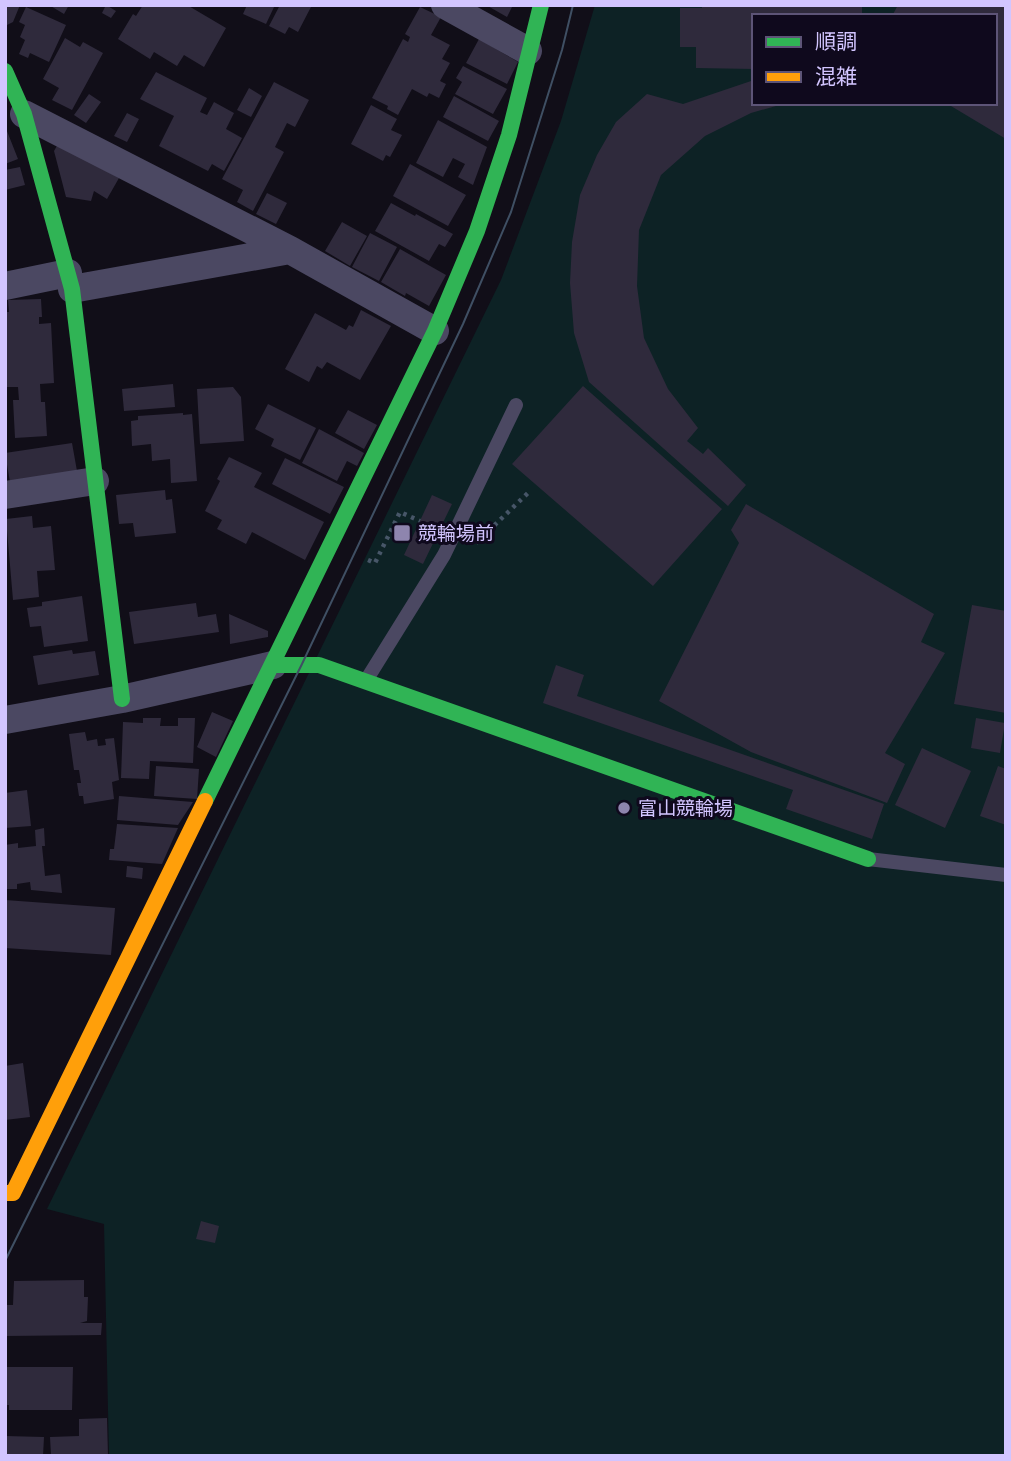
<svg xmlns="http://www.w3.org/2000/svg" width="1011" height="1461" font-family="Jost,'Noto Sans JP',sans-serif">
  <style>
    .green { fill: #0d2225; fill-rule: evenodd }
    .building { fill: #2f2a3c }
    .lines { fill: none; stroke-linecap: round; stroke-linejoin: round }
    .path { stroke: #475668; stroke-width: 4.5; stroke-dasharray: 3.5 5; stroke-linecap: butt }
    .lane { stroke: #4b4862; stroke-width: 14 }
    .street { stroke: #4b4862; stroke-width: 28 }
    .fast { stroke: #30b455; stroke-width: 16 }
    .slow { stroke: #ff9f0a; stroke-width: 16 }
    .tram { stroke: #3f4f63; stroke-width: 2 }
    .poi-dot { fill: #8e85ae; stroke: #0f091d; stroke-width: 2.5 }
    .labels { text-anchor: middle; stroke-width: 6; stroke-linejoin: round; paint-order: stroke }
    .poi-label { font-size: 19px; fill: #d2c5ff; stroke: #0f091d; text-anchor: start }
  </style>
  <rect width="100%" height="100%" fill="#110e18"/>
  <path class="green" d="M 595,5 L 1006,5 L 1006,1456 L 109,1456 L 104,1224 L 47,1209 L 501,280 L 561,121 ZM 754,16 L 995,16 L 995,103 L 754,103 Z"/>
  <path class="building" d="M 5,5 L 20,5 L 13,22 L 5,26 Z
    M 49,5 L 69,5 L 64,14 Z
    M 106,5 L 116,11 L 111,18 L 102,13 Z
    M 143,5 L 187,5 L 226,28 L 204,67 L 184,55 L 177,66 L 154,52 L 150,59 L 118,39 L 133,14 L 136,16 Z
    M 247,5 L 275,5 L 266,24 L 243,14 Z
    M 280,5 L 312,5 L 298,32 L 289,27 L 285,34 L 269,26 Z
    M 486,5 L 513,5 L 507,17 Z
    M 702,5 L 862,5 L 862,16 L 754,16 L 754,69 L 696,68 L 696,47 L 680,47 L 680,8 L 702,8 Z
    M 898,5 L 1006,6 L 1006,139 L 946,103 L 995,103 L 995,16 L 892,16 Z
    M 26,7 L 66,25 L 49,62 L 30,53 L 28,58 L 19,54 L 25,40 L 20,37 L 25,25 L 19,22 Z
    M 420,7 L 441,17 L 431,35 L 450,45 L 442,59 L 450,63 L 440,81 L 446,84 L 439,98 L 429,93 L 427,97 L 412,89 L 398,115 L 387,109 L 388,106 L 372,98 L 403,39 L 408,42 L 410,37 L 405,34 Z
    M 65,38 L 80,47 L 83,42 L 103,53 L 72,110 L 52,100 L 59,88 L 43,79 Z
    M 479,39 L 518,62 L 507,84 L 466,63 Z
    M 463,66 L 507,89 L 493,114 L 455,94 L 462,82 L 456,78 Z
    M 156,72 L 207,98 L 200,112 L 207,115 L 214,102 L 234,113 L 226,129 L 242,138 L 224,171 L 212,164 L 208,171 L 159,146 L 174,116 L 140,99 Z
    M 754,80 L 754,103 L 783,104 L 751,113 L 705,136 L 661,175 L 639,230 L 637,286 L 644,338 L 668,389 L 698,428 L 687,441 L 703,454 L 708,448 L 746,485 L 728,506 L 589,382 L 574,333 L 570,283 L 572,242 L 580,195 L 597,155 L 616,122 L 647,94 L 683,104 Z
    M 274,82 L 309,100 L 295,127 L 287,123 L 275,147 L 284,152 L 253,211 L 237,202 L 243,190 L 222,179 Z
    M 249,88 L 262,96 L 251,117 L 237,110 Z
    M 89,94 L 101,102 L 86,123 L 74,115 Z
    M 454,96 L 499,121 L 488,141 L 443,117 Z
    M 371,105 L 397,119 L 391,130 L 402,135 L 390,157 L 386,155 L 383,161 L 351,144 Z
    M 127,113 L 139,119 L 127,142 L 114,136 Z
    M 438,120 L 487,147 L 473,185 L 458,177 L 465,164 L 453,158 L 443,177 L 416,163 Z
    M 5,126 L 18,159 L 5,164 Z
    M 58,144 L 119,178 L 107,199 L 94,191 L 91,201 L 66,197 L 54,151 Z
    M 410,164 L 466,195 L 448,226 L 393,196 Z
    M 20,167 L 25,185 L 5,190 L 5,170 Z
    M 267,193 L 287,203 L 276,224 L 256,214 Z
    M 391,203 L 415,216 L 416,214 L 453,234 L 445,247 L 439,244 L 429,261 L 375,231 Z
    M 342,222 L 367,236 L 350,266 L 325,251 Z
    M 370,233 L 397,247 L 379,281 L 352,267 Z
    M 400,249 L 446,275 L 429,306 L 406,293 L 405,296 L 381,282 Z
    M 41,299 L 42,317 L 39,317 L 39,324 L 51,323 L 54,383 L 40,384 L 41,402 L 45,402 L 47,436 L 15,438 L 13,400 L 19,400 L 18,387 L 5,387 L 5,312 L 9,312 L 8,300 Z
    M 361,310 L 391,326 L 360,380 L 327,362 L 322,369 L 317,366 L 309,382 L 285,369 L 315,313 L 346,330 L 349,325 L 353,327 Z
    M 173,384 L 175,407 L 124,411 L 122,389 Z
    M 583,386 L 722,509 L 653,586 L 512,464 Z
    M 233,387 L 241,397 L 244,441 L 200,444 L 197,389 Z
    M 268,404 L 316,428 L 300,460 L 271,446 L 274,439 L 255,429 Z
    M 348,410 L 377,425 L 364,449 L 335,433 Z
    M 183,413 L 183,415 L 192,414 L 197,481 L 171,483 L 170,459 L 152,461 L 151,444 L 132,446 L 131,421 L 138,420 L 138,416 Z
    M 319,429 L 364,453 L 357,466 L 347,461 L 337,481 L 302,463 Z
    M 72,443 L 77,471 L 10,482 L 5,453 Z
    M 229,457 L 262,473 L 254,487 L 324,522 L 305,560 L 252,532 L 246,544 L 217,529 L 222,520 L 205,511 L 220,481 L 217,479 Z
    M 285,458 L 344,487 L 330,514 L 272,484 Z
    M 165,490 L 166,500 L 172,499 L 176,533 L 135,537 L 133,523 L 119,524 L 116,495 Z
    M 432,495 L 452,504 L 423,564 L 404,555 Z
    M 746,504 L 934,614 L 921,642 L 945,653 L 885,753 L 905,764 L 887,803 L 751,752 L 659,701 L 739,543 L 731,530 Z
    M 32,516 L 33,528 L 51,526 L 55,570 L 37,571 L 39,597 L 13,600 L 6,519 Z
    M 82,596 L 88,641 L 44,647 L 41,626 L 30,627 L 27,608 L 42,606 L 42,602 Z
    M 196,603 L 198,617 L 216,614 L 219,632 L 134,644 L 129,612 Z
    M 972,605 L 1006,611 L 1006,713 L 954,704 Z
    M 229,614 L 268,631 L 268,637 L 230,644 Z
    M 72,650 L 73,654 L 95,651 L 99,675 L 38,685 L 33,656 Z
    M 556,665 L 584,675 L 577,696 L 884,804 L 872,839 L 786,809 L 793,790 L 543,703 Z
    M 212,712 L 233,721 L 216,757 L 197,747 Z
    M 143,718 L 161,718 L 160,726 L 178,726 L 178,718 L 195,718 L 193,763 L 150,761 L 149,779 L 121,778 L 123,722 L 143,723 Z
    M 976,718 L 1005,723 L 1000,753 L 971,748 Z
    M 85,732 L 87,741 L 97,739 L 98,746 L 106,745 L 105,739 L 114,738 L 119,780 L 112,782 L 114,799 L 84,804 L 83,796 L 79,796 L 77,783 L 81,783 L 79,770 L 74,770 L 69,734 Z
    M 922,748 L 971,771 L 945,828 L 895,805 Z
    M 156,766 L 199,769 L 197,799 L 154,796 Z
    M 998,766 L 1006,769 L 1006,825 L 980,816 Z
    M 27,790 L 31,826 L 5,828 L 5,793 Z
    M 119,796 L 193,802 L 178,825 L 117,820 Z
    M 117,824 L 178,828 L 162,864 L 109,860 L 110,849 L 114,849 Z
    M 44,828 L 45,846 L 42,846 L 45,876 L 60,874 L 62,893 L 31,890 L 30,882 L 17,884 L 17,889 L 5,889 L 5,845 L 18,843 L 18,848 L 36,846 L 35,830 Z
    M 127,866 L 143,868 L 142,879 L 126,877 Z
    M 5,900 L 115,908 L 111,955 L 5,948 Z
    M 23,1063 L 30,1117 L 5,1120 L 5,1066 Z
    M 201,1221 L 219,1226 L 215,1243 L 196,1239 Z
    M 84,1280 L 84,1297 L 88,1297 L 87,1321 L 80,1323 L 102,1323 L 101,1335 L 5,1336 L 5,1305 L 13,1305 L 14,1281 Z
    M 5,1367 L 73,1367 L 72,1410 L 9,1410 L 9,1405 L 5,1405 Z
    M 107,1418 L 108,1456 L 51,1455 L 50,1437 L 79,1436 L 79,1419 Z
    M 5,1436 L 44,1437 L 43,1456 L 5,1456 Z"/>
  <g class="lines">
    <path class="path" d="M 476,543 L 529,492
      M 368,560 L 375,563 L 400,512 L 420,521"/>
    <path class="lane" d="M 367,679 L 444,555 L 516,405
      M 868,859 L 1006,875"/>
    <path class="street" d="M 445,5 L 528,51
      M 24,114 L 290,250 L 435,331
      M 5,286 L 68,273
      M 72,289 L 290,250
      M 5,495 L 95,481
      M 5,720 L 122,699 L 273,665"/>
    <path class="fast" d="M 5,71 L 24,114 L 72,289 L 122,699
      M 273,665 L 319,665 L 868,859
      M 205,801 L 435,331 L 477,231 L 509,135 L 541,5"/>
    <path class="slow" d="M 5,1193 L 13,1193 L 205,801"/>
    <path class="tram" d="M 5,1261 L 302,664 L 463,324 L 511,212 L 562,50 L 573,5"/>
  </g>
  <g class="poi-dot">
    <rect x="393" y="524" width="18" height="18" rx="3.5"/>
    <circle cx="624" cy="808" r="7"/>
  </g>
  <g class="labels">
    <g class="poi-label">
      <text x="418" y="540">競輪場前</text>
      <text x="638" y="815">富山競輪場</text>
    </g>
  </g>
  <rect width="1011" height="1461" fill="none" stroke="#d2c5ff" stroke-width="14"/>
  <rect x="752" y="14" width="245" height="91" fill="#0f091d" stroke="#5d5477" stroke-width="2"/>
  <rect x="766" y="37" width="35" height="10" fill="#30b455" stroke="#5d5477" stroke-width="2"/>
  <text x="815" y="49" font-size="21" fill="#d2c5ff">順調</text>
  <rect x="766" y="72" width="35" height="10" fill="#ff9f0a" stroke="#5d5477" stroke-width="2"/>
  <text x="815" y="84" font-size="21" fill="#d2c5ff">混雑</text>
</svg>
